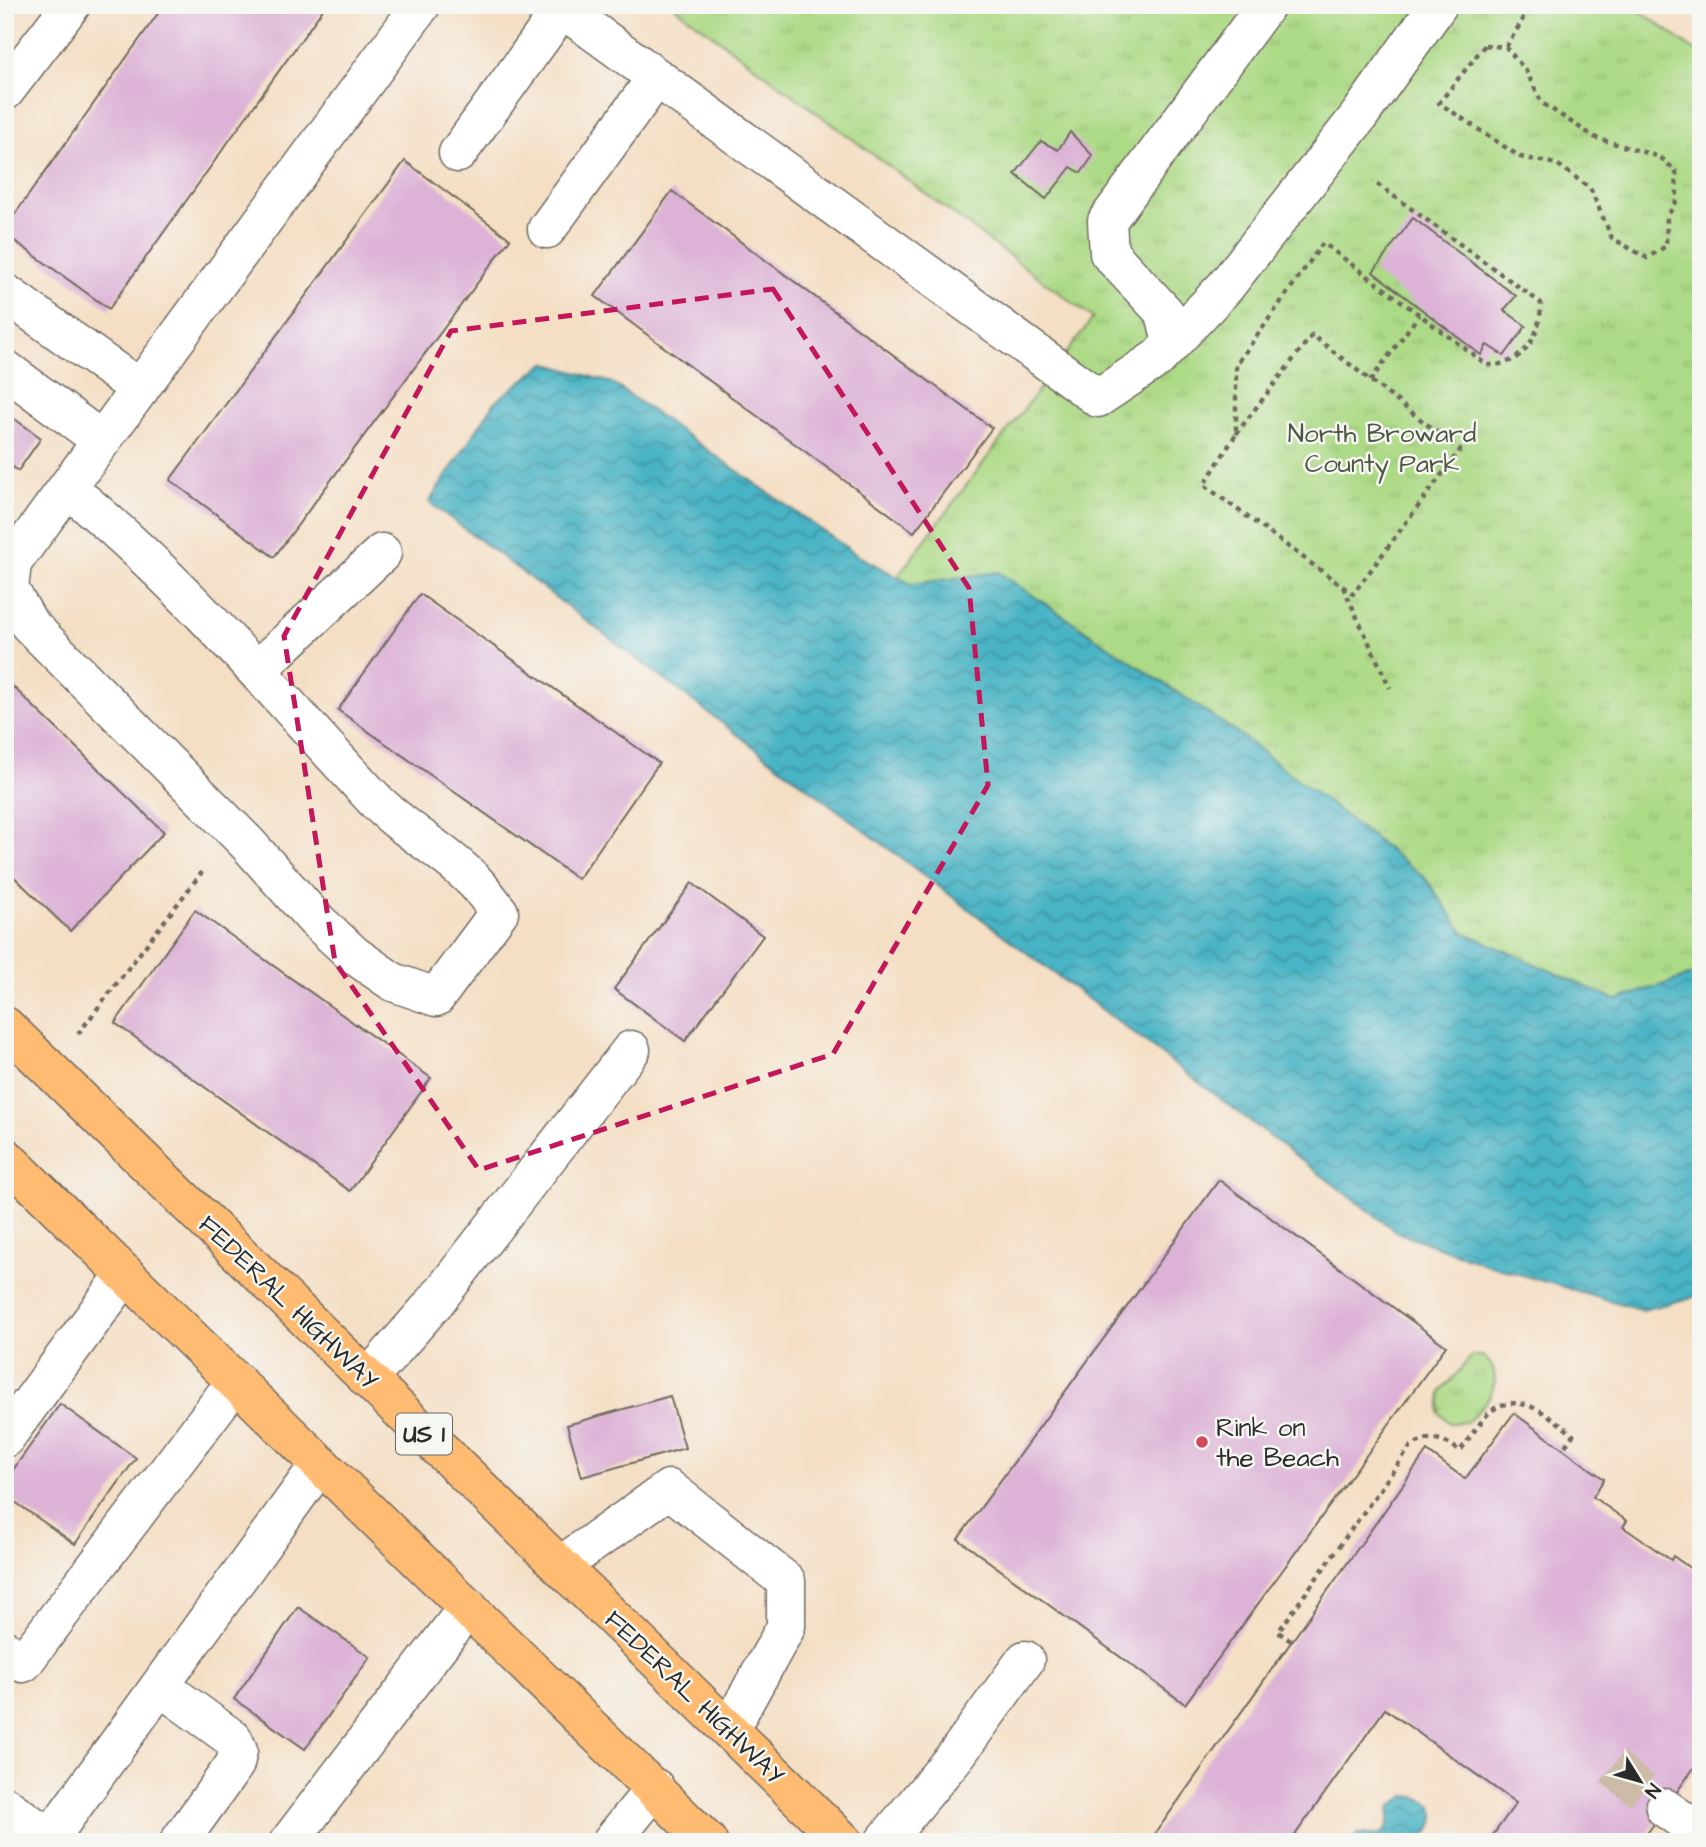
<svg xmlns="http://www.w3.org/2000/svg" width="1706" height="1847" font-family="'Architects Daughter',sans-serif">
  <style>
    .park { fill: url(#park-tufts); stroke: #6c8258; stroke-width: 2 }
    .water { fill: url(#water-waves); stroke: #3a7078; stroke-width: 2 }
    .building { fill: #dcb2d6 }
    .lines { fill: none; stroke-linecap: round; stroke-linejoin: round }
    .minor-tunnel { stroke: #ccbba6; stroke-width: 38; stroke-dasharray: 38 19; stroke-linecap: butt }
    .minor-casing { stroke: #716a61; stroke-width: 41 }
    .major-casing { stroke: #716a61; stroke-width: 41 }
    .path { stroke: #716a61; stroke-width: 4.5; stroke-dasharray: 5 5; stroke-linecap: butt }
    .minor { stroke: #fff; stroke-width: 38 }
    .major { stroke: #ffbb71; stroke-width: 38 }
    .marked { fill: none; stroke: #c2185b; stroke-width: 5; stroke-dasharray: 14 9; stroke-linejoin: round }
    .poi-dot { fill: #d1495b; stroke: #f6f6f2; stroke-width: 2.5 }
    .labels { text-anchor: middle; stroke-width: 5; stroke-linejoin: round; paint-order: stroke }
    .shield { fill: #f6f6f2; stroke: #686867; stroke-width: 2 }
    .shield-label { font-size: 24px; font-weight: bold; fill: #2b2b2b }
    .park-label { font-size: 26px; fill: #4c5742; stroke: #f6f6f2 }
    .street-label { font-size: 26px; fill: #2b2b2b; stroke: #f6f6f2 }
    .poi-label { font-size: 26px; fill: #2b2b2b; stroke: #f6f6f2; text-anchor: start }
  </style>
  <defs>
    <pattern id="park-tufts" width="24" height="20" patternUnits="userSpaceOnUse" patternTransform="scale(1.75)"><rect width="24" height="20" fill="#adda86"/><path d="M3 7l-1-3M5 7V3M7 7l1-3M15 17l-1-3M17 17v-4M19 17l1-3" fill="none" stroke="#95bb74"/></pattern>
    <pattern id="water-waves" width="16" height="10" patternUnits="userSpaceOnUse" patternTransform="scale(1.75)"><rect width="16" height="10" fill="#48b4c5"/><path d="M0 5q4-4 8 0t8 0" fill="none" stroke="#3c93a0"/></pattern>
  </defs>
  <rect width="100%" height="100%" fill="#f6f6f2"/>
  <filter id="ink" filterUnits="userSpaceOnUse"><feTurbulence type="fractalNoise" baseFrequency=".0143" numOctaves="2"/><feDisplacementMap in="SourceGraphic" scale="14" xChannelSelector="R" yChannelSelector="G"/><feConvolveMatrix kernelMatrix="1 2 1 2 8 2 1 2 1" color-interpolation-filters="sRGB"/></filter>
  <filter id="wash" filterUnits="userSpaceOnUse"><feTurbulence type="fractalNoise" baseFrequency=".00686" numOctaves="4" result="noise"/><feDisplacementMap in="SourceGraphic" scale="28" xChannelSelector="R" yChannelSelector="G"/><feGaussianBlur stdDeviation="1.57" result="paint"/><feColorMatrix in="noise" values="0 0 0 0 0 0 0 0 0 0 0 0 0 0 0 0 0 1.4 0 .05"/><feComposite in="paint" operator="in"/></filter>
  <g filter="url(#wash)">
    <rect width="100%" height="100%" fill="#f4dfc5"/>
    <path class="park" d="M 672,5 L 1632,5 L 1701,55 L 1701,972 L 1616,1001 L 1463,932 L 1425,878 L 1239,734 L 998,572 L 911,585 L 897,577 L 1093,318 Z
      M 1472,1356 L 1483,1356 C 1509,1378 1487,1404 1467,1422 L 1450,1423 L 1439,1413 L 1441,1392 Z"/>
    <path class="water" d="M 545,363 L 612,383 L 860,557 L 911,584 L 998,572 L 1239,734 L 1425,878 L 1463,932 L 1616,1000 L 1701,972 L 1701,1295 L 1643,1310 L 1488,1265 L 1397,1232 L 429,502 L 496,401 Z
      M 1405,1796 C 1439,1796 1445,1823 1418,1842 L 1350,1842 L 1358,1834 C 1364,1833 1370,1836 1376,1835 C 1391,1834 1388,1816 1391,1806 Z"/>
    <g id="blocks">
      <path class="building" d="M 164,5 L 326,5 L 109,309 L 5,234 L 5,228 Z
        M 1070,132 L 1093,156 L 1081,173 L 1071,167 L 1046,199 L 1015,174 L 1041,141 L 1058,150 Z
        M 405,161 L 510,239 L 274,557 L 170,480 Z
        M 672,191 L 992,428 L 914,532 L 595,296 Z
        M 1413,218 L 1516,296 L 1504,310 L 1526,326 L 1504,356 L 1487,345 L 1481,355 L 1373,272 Z
        M 5,412 L 41,438 L 18,471 L 5,461 Z
        M 420,594 L 659,763 L 578,879 L 338,710 Z
        M 5,679 L 164,832 L 70,931 L 5,868 Z
        M 692,883 L 763,936 L 685,1041 L 614,989 Z
        M 195,910 L 431,1078 L 350,1191 L 115,1023 Z
        M 1219,1180 L 1446,1346 L 1185,1704 L 958,1539 Z
        M 670,1396 L 685,1448 L 582,1477 L 567,1425 Z
        M 60,1404 L 136,1458 L 75,1544 L 5,1495 L 5,1481 Z
        M 1514,1413 L 1604,1479 L 1593,1497 L 1627,1521 L 1623,1527 L 1671,1560 L 1673,1556 L 1701,1576 L 1701,1758 L 1641,1842 L 1488,1842 L 1516,1803 L 1385,1709 L 1290,1842 L 1149,1842 L 1427,1451 L 1465,1479 Z
        M 298,1607 L 370,1657 L 305,1749 L 234,1699 Z"/>
    </g>
  </g>
  <g filter="url(#ink)">
    <use href="#blocks" fill-opacity="0" stroke="#716a61" stroke-width="2"/>
    <g class="lines">
      <path class="minor-tunnel" d="M 1612,1767 L 1665,1808"/>
      <defs>
        <path id="minor" d="M 557,5 L 1098,398 L 1158,358 L 1225,287 L 1359,116 L 1438,5
          M 5,91 L 71,5
          M 458,153 L 562,9
          M 547,229 L 656,78
          M 5,293 L 140,389
          M 1172,343 L 1165,313 L 1109,253 L 1107,221 L 1266,5
          M 5,369 L 101,440
          M 67,488 C 181,580 274,692 373,798 C 402,829 442,849 472,879 C 482,888 490,901 499,912 L 436,997 L 393,982 L 354,955 L 315,919 L 247,843 L 29,624 L 9,589 L 12,563 L 421,5
          M 257,670 L 382,553
          M 368,1379 L 435,1302 L 631,1050
          M 5,1438 L 125,1275
          M 560,1566 L 669,1489 L 786,1581 L 786,1627 L 729,1730
          M 5,1650 L 23,1663 L 236,1381
          M 160,1686 L 233,1739 L 238,1750 L 235,1764 L 179,1842
          M 5,1806 L 50,1838
          M 1665,1808 L 1695,1829
          M 55,1842 L 50,1838 L 320,1464
          M 289,1842 L 468,1607
          M 611,1842 L 655,1788
          M 884,1842 L 957,1754 L 1025,1660"/>
        <path id="major" d="M 5,1026 L 844,1842
          M 5,1157 L 708,1842"/>
      </defs>
      <use href="#minor" class="minor-casing"/>
      <use href="#major" class="major-casing"/>
      <path class="path" d="M 1485,45 L 1506,47 L 1526,71 L 1542,103 L 1596,138 L 1660,157 L 1676,171 L 1677,200 L 1667,217 L 1666,246 L 1647,258 L 1612,238 L 1590,188 L 1557,164 L 1520,157 L 1439,103 Z
        M 1506,47 L 1522,21 L 1526,5
        M 1370,381 L 1419,315
        M 1236,434 L 1312,335 L 1460,450 L 1353,594 L 1204,485 L 1236,434 L 1236,365 L 1323,243 L 1487,365 C 1522,367 1541,337 1541,303 L 1373,181
        M 1343,587 L 1390,688
        M 78,1034 L 202,872
        M 1291,1641 L 1278,1632 L 1411,1446 C 1432,1434 1441,1438 1460,1451 C 1469,1439 1477,1426 1487,1415 C 1514,1387 1551,1415 1573,1435 L 1563,1449"/>
      <use href="#minor" class="minor"/>
      <use href="#major" class="major"/>
    </g>
  </g>
  <path class="marked" d="M 773,289 L 969,588 L 988,785 L 833,1054 L 479,1170 L 335,962 L 284,636 L 451,331 Z"/>
  <circle class="poi-dot" cx="1202" cy="1442" r="7"/>
  <g class="labels">
    <rect class="shield" x="396" y="1413.5" width="56" height="41" rx="5"/>
    <g class="shield-label">
      <text x="424" y="1442">US 1</text>
    </g>
    <g class="park-label">
      <text x="1382" y="442">North Broward<tspan x="1382" dy="30">County Park</tspan></text>
    </g>
    <g class="street-label">
      <text transform="translate(289 1302) rotate(44)" y="9">FEDERAL HIGHWAY</text>
      <text transform="translate(695 1697) rotate(44)" y="9">FEDERAL HIGHWAY</text>
    </g>
    <g class="poi-label">
      <text x="1216" y="1436">Rink on<tspan x="1216" dy="30">the Beach</tspan></text>
    </g>
  </g>
  <rect width="1706" height="1847" fill="none" stroke="#f6f6f2" stroke-width="28"/>
  <g transform="translate(1640 1781) rotate(127)" stroke="#f6f6f2" stroke-width="5" paint-order="stroke">
  <path d="M0-5L12 26L0 18L-12 26Z" fill="#2b2b2b"/>
  <text y="-10" font-size="19" font-weight="bold" text-anchor="middle" fill="#2b2b2b">N</text>
  </g>
</svg>
